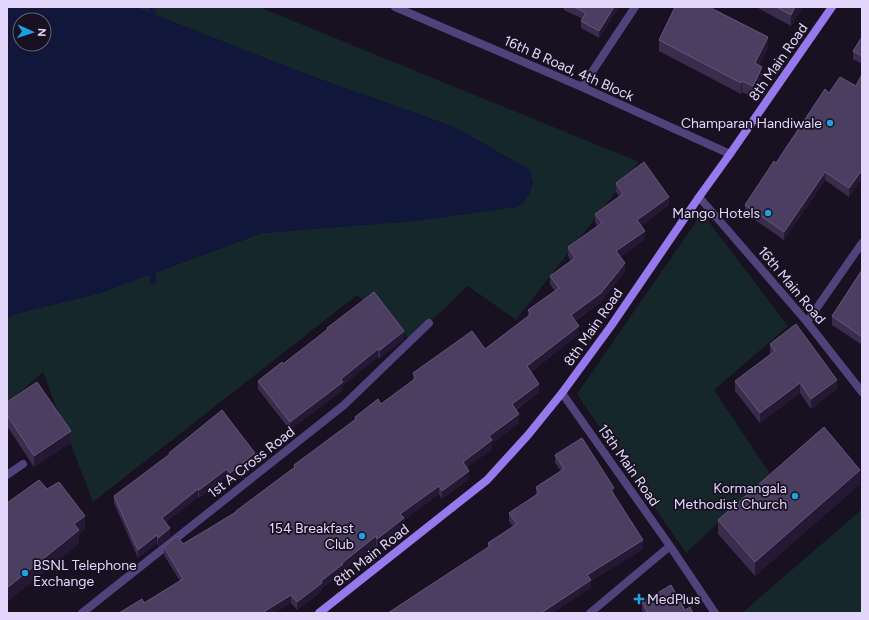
<svg xmlns="http://www.w3.org/2000/svg" width="869" height="620" font-family="Figtree,sans-serif">
  <style>
    .green { fill: #15272b }
    .water { fill: #10173b; fill-rule: evenodd }
    .lines { fill: none; stroke-linecap: round; stroke-linejoin: round }
    .stream { stroke: #10173b; stroke-width: 6 }
    .lane { stroke: #50427a; stroke-width: 8 }
    .street { stroke: #50427a; stroke-width: 8 }
    .secondary { stroke: #967aed; stroke-width: 8 }
    .wall { fill: #3a2c4d }
    .shaded-wall { fill: #241934 }
    .building { fill: #4c3e60; stroke: #635678 }
    .poi-dot { fill: #1ea1de; stroke: #171121; stroke-width: 1.5 }
    .labels { text-anchor: middle; stroke-width: 3.5; stroke-linejoin: round; paint-order: stroke }
    .street-label { font-size: 14px; fill: #e2d7fa; stroke: #171121 }
    .poi-label { font-size: 14px; fill: #e2d7fa; stroke: #171121; text-anchor: end }
  </style>
  <rect width="100%" height="100%" fill="#171121"/>
  <path class="green" d="M 135,7 L 259,7 L 639,162 L 516,320 L 468,286 L 411,340 L 357,295 L 93,502 L 43,372 L 7,404 L 7,318 L 15,314 L 100,293 L 262,233 L 414,221 L 516,207 C 526,201 531,193 533,181 L 457,128 L 303,73 Z
    M 702,213 L 788,326 L 714,390 L 770,474 L 686,553 L 577,394 Z
    M 862,509 L 862,613 L 742,613 Z"/>
  <path class="water" d="M 7,7 L 135,7 L 303,73 L 457,128 L 530,170 C 535,186 530,199 516,207 L 414,221 L 262,233 L 100,293 L 15,314 L 7,318 ZM 20,20 L 44,20 L 44,44 L 20,44 Z"/>
  <g class="lines">
    <path class="stream" d="M 152,7 L 153,21
      M 153,267 L 153,282"/>
    <path class="lane" d="M 7,475 L 23,464"/>
    <path class="street" d="M 395,7 L 582,87 L 730,154
      M 582,87 L 635,7
      M 699,197 L 807,322 L 862,392
      M 807,322 L 862,243
      M 562,393 L 670,546 L 715,613
      M 82,613 L 344,405 L 429,323
      M 590,613 L 670,546"/>
    <path class="secondary" d="M 319,613 L 487,480 L 528,435 L 562,393 L 611,326 L 699,197 L 730,154 L 832,7"/>
  </g>
  <path class="wall" d="M 564,7 L 619,7 L 599,38 L 581,28 L 581,21 L 583,19 L 564,10 Z
    M 756,7 L 802,7 L 802,8 L 791,26 Z
    M 862,37 L 862,64 L 853,59 L 853,51 Z
    M 659,40 L 768,48 L 759,65 L 762,78 L 753,97 L 742,92 L 741,94 L 659,51 Z
    M 862,74 L 862,178 L 849,197 L 825,180 L 784,240 L 745,213 L 745,205 L 829,93 L 856,86 Z
    M 616,183 L 669,205 L 641,226 L 645,239 L 620,257 L 625,271 L 601,302 L 575,321 L 579,334 L 531,372 L 539,392 L 516,410 L 519,423 L 492,443 L 492,449 L 467,467 L 469,479 L 442,499 L 439,494 L 404,520 L 404,527 L 377,547 L 376,545 L 343,570 L 343,572 L 322,588 L 322,591 L 297,610 L 291,603 L 144,603 L 180,581 L 164,555 L 164,547 L 183,544 L 236,513 L 236,511 L 294,468 L 294,465 L 355,420 L 355,417 L 381,404 L 413,381 L 413,373 L 485,349 L 528,317 L 528,310 L 555,291 L 550,284 L 550,276 L 571,261 L 568,256 L 568,247 L 597,226 L 595,222 L 595,214 L 619,196 L 616,192 Z
    M 862,270 L 862,345 L 832,325 L 832,316 Z
    M 327,328 L 404,339 L 380,358 L 378,357 L 343,385 L 343,390 L 290,430 L 258,389 L 258,381 L 283,364 L 327,330 Z
    M 770,344 L 837,389 L 811,409 L 800,393 L 760,423 L 735,391 L 735,381 L 770,354 Z
    M 7,402 L 71,442 L 34,467 L 7,426 Z
    M 169,453 L 255,461 L 230,481 L 227,476 L 199,498 L 198,497 L 166,522 L 170,536 L 158,546 L 157,543 L 138,558 L 114,503 L 114,496 L 169,455 Z
    M 555,455 L 614,494 L 643,549 L 591,581 L 591,588 L 488,547 L 488,543 L 513,527 L 509,521 L 509,513 L 536,496 L 536,487 L 561,471 L 555,463 Z
    M 860,484 L 755,576 L 718,534 L 718,520 Z
    M 642,602 L 685,610 L 693,613 L 643,613 L 642,610 Z"/>
  <path class="shaded-wall" d="M 614,7 L 619,7 L 599,38 L 599,31 Z
    M 795,7 L 802,7 L 802,8 L 791,26 L 791,15 Z
    M 768,37 L 768,48 L 755,74 L 755,63 Z
    M 762,67 L 762,78 L 753,97 L 753,86 Z
    M 742,81 L 742,92 L 741,94 L 741,83 Z
    M 862,170 L 862,178 L 849,197 L 849,188 Z
    M 825,172 L 825,180 L 784,240 L 784,232 Z
    M 669,197 L 669,205 L 637,229 L 637,220 Z
    M 645,231 L 645,239 L 616,260 L 616,251 Z
    M 625,263 L 625,271 L 601,302 L 571,323 L 571,315 Z
    M 579,326 L 579,334 L 527,375 L 527,366 Z
    M 404,331 L 404,339 L 380,358 L 380,350 Z
    M 378,349 L 378,357 L 343,385 L 343,390 L 290,430 L 290,422 L 341,379 Z
    M 837,380 L 837,389 L 811,409 L 811,399 Z
    M 800,383 L 800,393 L 760,423 L 760,413 Z
    M 539,384 L 539,392 L 512,412 L 512,404 Z
    M 519,414 L 519,423 L 492,443 L 492,449 L 463,470 L 463,462 L 489,436 Z
    M 71,431 L 71,442 L 34,467 L 34,456 Z
    M 255,453 L 255,461 L 230,481 L 230,473 Z
    M 227,469 L 227,476 L 199,498 L 199,490 Z
    M 860,470 L 860,484 L 755,576 L 755,562 Z
    M 469,471 L 469,479 L 442,499 L 442,491 Z
    M 439,486 L 439,494 L 404,520 L 404,527 L 377,547 L 377,539 L 400,514 Z
    M 614,488 L 614,496 L 611,490 Z
    M 198,489 L 198,497 L 162,525 L 162,518 Z
    M 85,516 L 85,530 L 79,535 L 79,544 L 7,602 L 7,588 L 74,524 Z
    M 170,528 L 170,536 L 158,546 L 158,538 Z
    M 157,535 L 157,543 L 138,558 L 138,550 Z
    M 376,536 L 376,545 L 343,570 L 343,572 L 322,588 L 322,591 L 297,610 L 297,602 L 342,563 Z
    M 643,540 L 643,549 L 591,581 L 591,588 L 553,613 L 541,613 L 587,575 Z
    M 291,595 L 291,603 L 275,613 L 262,613 Z"/>
  <path class="building" d="M 574,7 L 614,7 L 599,31 L 581,21 L 586,13 Z
    M 675,7 L 709,7 L 768,37 L 755,63 L 762,67 L 753,86 L 742,81 L 741,83 L 659,40 Z
    M 776,7 L 795,7 L 791,15 Z
    M 862,37 L 862,56 L 853,51 Z
    M 862,74 L 862,170 L 849,188 L 825,172 L 784,232 L 745,205 L 774,161 L 776,163 L 825,89 L 829,93 L 840,77 L 856,86 Z
    M 644,162 L 669,197 L 637,220 L 645,231 L 616,251 L 625,263 L 601,293 L 571,315 L 579,326 L 527,366 L 539,384 L 512,404 L 519,414 L 489,436 L 492,440 L 463,462 L 469,471 L 442,491 L 439,486 L 400,514 L 404,518 L 377,539 L 376,536 L 342,563 L 343,564 L 321,581 L 322,583 L 297,602 L 291,595 L 262,613 L 119,613 L 142,599 L 144,603 L 183,579 L 164,547 L 177,536 L 183,544 L 236,512 L 236,511 L 295,467 L 294,465 L 356,419 L 355,417 L 378,399 L 381,404 L 416,378 L 413,373 L 472,331 L 485,349 L 531,314 L 528,310 L 559,288 L 550,276 L 575,258 L 568,247 L 602,223 L 595,214 L 623,194 L 616,183 Z
    M 862,270 L 862,337 L 832,316 Z
    M 374,292 L 404,331 L 380,350 L 378,349 L 341,379 L 343,382 L 290,422 L 258,381 L 282,362 L 283,364 L 328,329 L 327,328 Z
    M 796,324 L 837,380 L 811,399 L 800,383 L 760,413 L 735,381 L 775,351 L 770,344 Z
    M 37,382 L 71,431 L 34,456 L 7,415 L 7,402 Z
    M 222,410 L 255,453 L 230,473 L 227,469 L 199,490 L 198,489 L 162,518 L 170,528 L 158,538 L 157,535 L 138,550 L 114,496 L 170,454 L 169,453 Z
    M 824,427 L 860,470 L 755,562 L 718,520 Z
    M 582,438 L 614,488 L 611,490 L 643,540 L 587,575 L 591,580 L 541,613 L 388,613 L 490,546 L 488,543 L 517,524 L 509,513 L 539,493 L 536,487 L 564,469 L 555,455 Z
    M 39,480 L 47,489 L 59,482 L 85,516 L 74,524 L 79,530 L 7,588 L 7,503 Z
    M 671,585 L 685,610 L 690,607 L 693,613 L 648,613 L 642,602 Z"/>
  <g class="poi-dot">
    <circle cx="830" cy="123" r="4"/>
    <circle cx="768" cy="213" r="4"/>
    <circle cx="795" cy="496" r="4"/>
    <circle cx="362" cy="536" r="4"/>
    <circle cx="25" cy="573" r="4"/>
    <path d="M637 593h4v4h4v4h-4v4h-4v-4h-4v-4h4z"/>
  </g>
  <g class="labels">
    <g class="street-label">
      <text transform="translate(778 62) rotate(-55)" y="5">8th Main Road</text>
      <text transform="translate(569 68) rotate(24)" y="5">16th B Road, 4th Block</text>
      <text transform="translate(792 285) rotate(50)" y="5">16th Main Road</text>
      <text transform="translate(593 327) rotate(-55)" y="5">8th Main Road</text>
      <text transform="translate(251 462) rotate(-38)" y="5">1st A Cross Road</text>
      <text transform="translate(629 465) rotate(55)" y="5">15th Main Road</text>
      <text transform="translate(371 555) rotate(-38)" y="5">8th Main Road</text>
    </g>
    <g class="poi-label">
      <text x="822" y="128">Champaran Handiwale</text>
      <text x="760" y="218">Mango Hotels</text>
      <text x="787" y="493">Kormangala<tspan x="787" dy="16">Methodist Church</tspan></text>
      <text x="354" y="533">154 Breakfast<tspan x="354" dy="16">Club</tspan></text>
      <text x="33" y="570" text-anchor="start">BSNL Telephone<tspan x="33" dy="16">Exchange</tspan></text>
      <text x="647" y="604" text-anchor="start">MedPlus</text>
    </g>
  </g>
  <rect width="869" height="620" fill="none" stroke="#e2d7fa" stroke-width="16"/>
  <g transform="translate(32 32) rotate(93)"><circle r="19" fill="#171121" stroke="#686078"/>
  <path d="M0-3L7 15L0 10L-7 15Z" fill="#1ea1de"/>
  <text y="-6" font-size="11" font-weight="bold" text-anchor="middle" fill="#e2d7fa">N</text>
  </g>
</svg>
